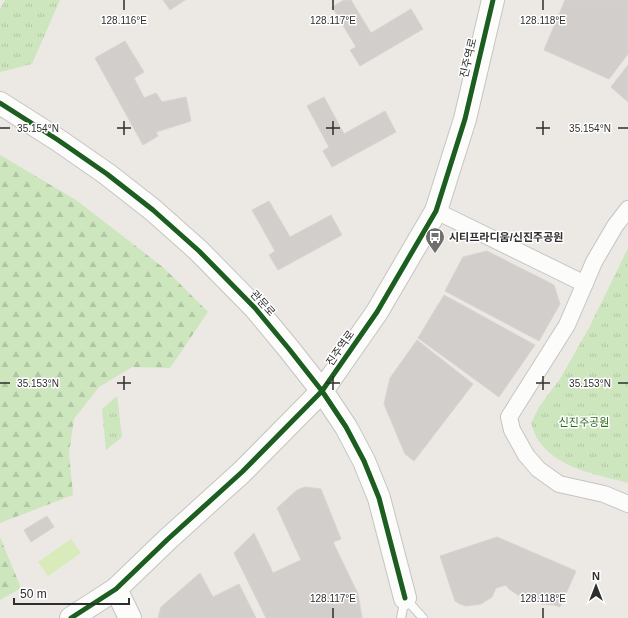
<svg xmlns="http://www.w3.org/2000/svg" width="628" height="618" font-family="Arial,'Noto Sans KR',sans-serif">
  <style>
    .grass { fill: url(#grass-tufts) }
    .forest { fill: url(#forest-firs) }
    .pitch { fill: #d9eabb }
    .building { fill: #d1cecb; stroke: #d7d4d0 }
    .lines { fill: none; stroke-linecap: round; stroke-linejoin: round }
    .lane-casing { stroke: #c5c4c5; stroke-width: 10 }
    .street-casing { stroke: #c5c4c5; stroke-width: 18 }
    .secondary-casing { stroke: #c5c4c5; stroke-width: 24 }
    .lane { stroke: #fcfcfb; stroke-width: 8 }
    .street { stroke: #fcfcfb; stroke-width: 16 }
    .secondary { stroke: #fcfcfb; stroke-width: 22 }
    .cycleway-casing { stroke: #fff; stroke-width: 8 }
    .cycleway { stroke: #1b5e20; stroke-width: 5 }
    .ticks { fill: none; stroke: #2e2e2e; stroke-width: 1.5 }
    .labels { text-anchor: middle; stroke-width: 3; stroke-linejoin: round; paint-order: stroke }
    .street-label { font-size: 11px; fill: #2e2e2e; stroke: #fff }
    .poi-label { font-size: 11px; font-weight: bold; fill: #2e2e2e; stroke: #fff; text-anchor: start }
    .park-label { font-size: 11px; fill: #2c6e1b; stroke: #fff }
    .ticks-label { font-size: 10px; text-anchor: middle; fill: #2e2e2e; stroke: #fff; stroke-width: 3; stroke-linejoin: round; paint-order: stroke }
  </style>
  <defs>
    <pattern id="grass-tufts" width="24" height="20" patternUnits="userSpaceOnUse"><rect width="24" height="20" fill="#cee6be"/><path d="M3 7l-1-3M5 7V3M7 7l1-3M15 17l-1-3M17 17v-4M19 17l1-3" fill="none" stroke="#b1c6a4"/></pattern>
    <pattern id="forest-firs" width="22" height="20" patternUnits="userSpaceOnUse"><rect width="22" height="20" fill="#cee6be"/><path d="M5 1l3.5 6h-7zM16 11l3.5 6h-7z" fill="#b1c6a4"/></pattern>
  </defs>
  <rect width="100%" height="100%" fill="#ece8e4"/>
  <path class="grass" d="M 5,0 L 60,0 L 32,64 L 0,72 L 0,9 Z
    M 628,248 L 628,483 C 596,474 558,469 538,440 C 535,435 533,428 531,423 L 539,407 L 560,379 L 590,326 Z
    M 117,396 L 122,437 L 106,450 L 102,409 Z"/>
  <path class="forest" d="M 0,155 L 76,200 L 164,268 L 208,312 L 170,368 L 132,367 L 99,387 L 74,419 L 69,453 L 73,495 L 0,523 Z
    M 0,537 L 21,588 L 0,600 Z"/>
  <path class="pitch" d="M 71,539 L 81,553 L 48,576 L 38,562 Z"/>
  <path class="building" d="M 163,0 L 185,0 L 170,10 Z
    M 344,0 L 351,0 L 371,33 L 411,9 L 423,29 L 360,66 L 350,50 L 356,47 L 332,7 Z
    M 565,0 L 628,0 L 628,54 L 609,79 L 544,50 Z
    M 125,41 L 144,72 L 134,78 L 144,98 L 156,93 L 162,102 L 186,97 L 191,121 L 156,132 L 158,136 L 143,145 L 95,58 Z
    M 628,65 L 628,102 L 611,87 Z
    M 324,97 L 344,134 L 385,111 L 396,132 L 332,167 L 323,151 L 329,147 L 307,106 Z
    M 269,201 L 290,237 L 331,215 L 342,235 L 278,270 L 269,255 L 275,251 L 252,210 Z
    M 487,251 L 554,285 L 560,304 L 539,341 L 445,291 L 463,257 Z
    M 444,295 L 535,345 L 499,397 L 418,338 Z
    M 417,340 L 473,384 L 414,461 L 405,454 L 384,404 L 390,378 Z
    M 305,487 L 321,489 L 341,539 L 333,542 L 358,594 L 362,618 L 266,618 L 234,553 L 254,533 L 273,573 L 301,560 L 277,508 L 297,490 Z
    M 47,516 L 54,527 L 31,542 L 24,530 Z
    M 497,537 L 576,571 L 560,607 L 554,605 L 542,604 L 531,601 L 521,597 L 509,589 L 506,585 L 496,588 L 492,597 L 481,604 L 466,606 L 460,604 L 455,601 L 440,556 Z
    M 200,573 L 213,597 L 239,584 L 256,618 L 158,618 L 161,607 Z"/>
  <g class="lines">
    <defs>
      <path id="lane" d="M 401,618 L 405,598 L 423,618"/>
      <path id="street" d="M 628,209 L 615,226 L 594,262 L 567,325 L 509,417 L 512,430 L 526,455 L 538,469 L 559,484 L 604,494 L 628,504
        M 436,211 L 585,284"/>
      <path id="secondary" d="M 0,103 L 58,140 L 107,174 L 153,210 L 199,251 L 255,308 L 289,349 L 322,391 L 346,427 L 364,461 L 379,498 L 405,598
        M 116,589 L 130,618
        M 71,618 L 116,589 L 168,539 L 242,472 L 322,391 L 377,312 L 436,211 L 465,119 L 493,0"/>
    </defs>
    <use href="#lane" class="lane-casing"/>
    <use href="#street" class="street-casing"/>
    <use href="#secondary" class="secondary-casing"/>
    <use href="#lane" class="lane"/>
    <use href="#street" class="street"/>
    <use href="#secondary" class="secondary"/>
    <defs>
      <path id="cycleway" d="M 0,103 L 58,140 L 107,174 L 153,210 L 199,251 L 255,308 L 289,349 L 322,391 L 346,427 L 364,461 L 379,498 L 405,598
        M 71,618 L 116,589 L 168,539 L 242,472 L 322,391 L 377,312 L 436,211 L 465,119 L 493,0"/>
    </defs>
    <use href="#cycleway" class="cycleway-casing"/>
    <use href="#cycleway" class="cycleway"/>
  </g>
  <path class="ticks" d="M 124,0 L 124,10M 333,0 L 333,10M 543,0 L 543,10M 124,121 L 124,135M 333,121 L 333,135M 543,121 L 543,135M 0,128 L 10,128M 117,128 L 131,128M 326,128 L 340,128M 536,128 L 550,128M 618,128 L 628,128M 124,376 L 124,390M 333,376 L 333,390M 543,376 L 543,390M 0,383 L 10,383M 117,383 L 131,383M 326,383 L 340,383M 536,383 L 550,383M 618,383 L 628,383M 333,608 L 333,618M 543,608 L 543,618"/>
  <defs>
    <symbol id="bus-pin" viewBox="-11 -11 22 30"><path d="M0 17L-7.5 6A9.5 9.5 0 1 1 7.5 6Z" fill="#706f6e" stroke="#fff"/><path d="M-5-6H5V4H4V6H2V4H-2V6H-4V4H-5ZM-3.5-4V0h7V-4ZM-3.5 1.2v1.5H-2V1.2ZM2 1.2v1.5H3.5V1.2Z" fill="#fff"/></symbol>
  </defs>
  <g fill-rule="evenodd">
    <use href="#bus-pin" x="424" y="226" width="22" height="30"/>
  </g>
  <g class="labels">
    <g class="street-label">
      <text transform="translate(468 58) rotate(-77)" y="4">진주역로</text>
      <text transform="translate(263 303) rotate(48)" y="4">관문로</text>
      <text transform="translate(340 348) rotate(-55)" y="4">진주역로</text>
    </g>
    <g class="poi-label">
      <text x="449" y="241">시티프라디움/신진주공원</text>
    </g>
    <g class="park-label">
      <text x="584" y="426">신진주공원</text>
    </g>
  </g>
  <g class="ticks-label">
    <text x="124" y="24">128.116°E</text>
    <text x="333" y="24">128.117°E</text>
    <text x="543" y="24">128.118°E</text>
    <text x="38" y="132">35.154°N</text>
    <text x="590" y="132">35.154°N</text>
    <text x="38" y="387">35.153°N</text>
    <text x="590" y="387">35.153°N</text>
    <text x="333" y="602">128.117°E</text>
    <text x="543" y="602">128.118°E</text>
  </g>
  <g transform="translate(596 586)" stroke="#ffffff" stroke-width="3" paint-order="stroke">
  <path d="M0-3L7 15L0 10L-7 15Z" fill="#2e2e2e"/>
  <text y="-6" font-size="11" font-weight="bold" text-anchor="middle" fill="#2e2e2e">N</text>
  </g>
  <path d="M14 598v6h115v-6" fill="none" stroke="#2e2e2e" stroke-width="2"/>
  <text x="20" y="598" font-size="12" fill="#2e2e2e" stroke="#ffffff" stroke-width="3" paint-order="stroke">50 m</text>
</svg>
